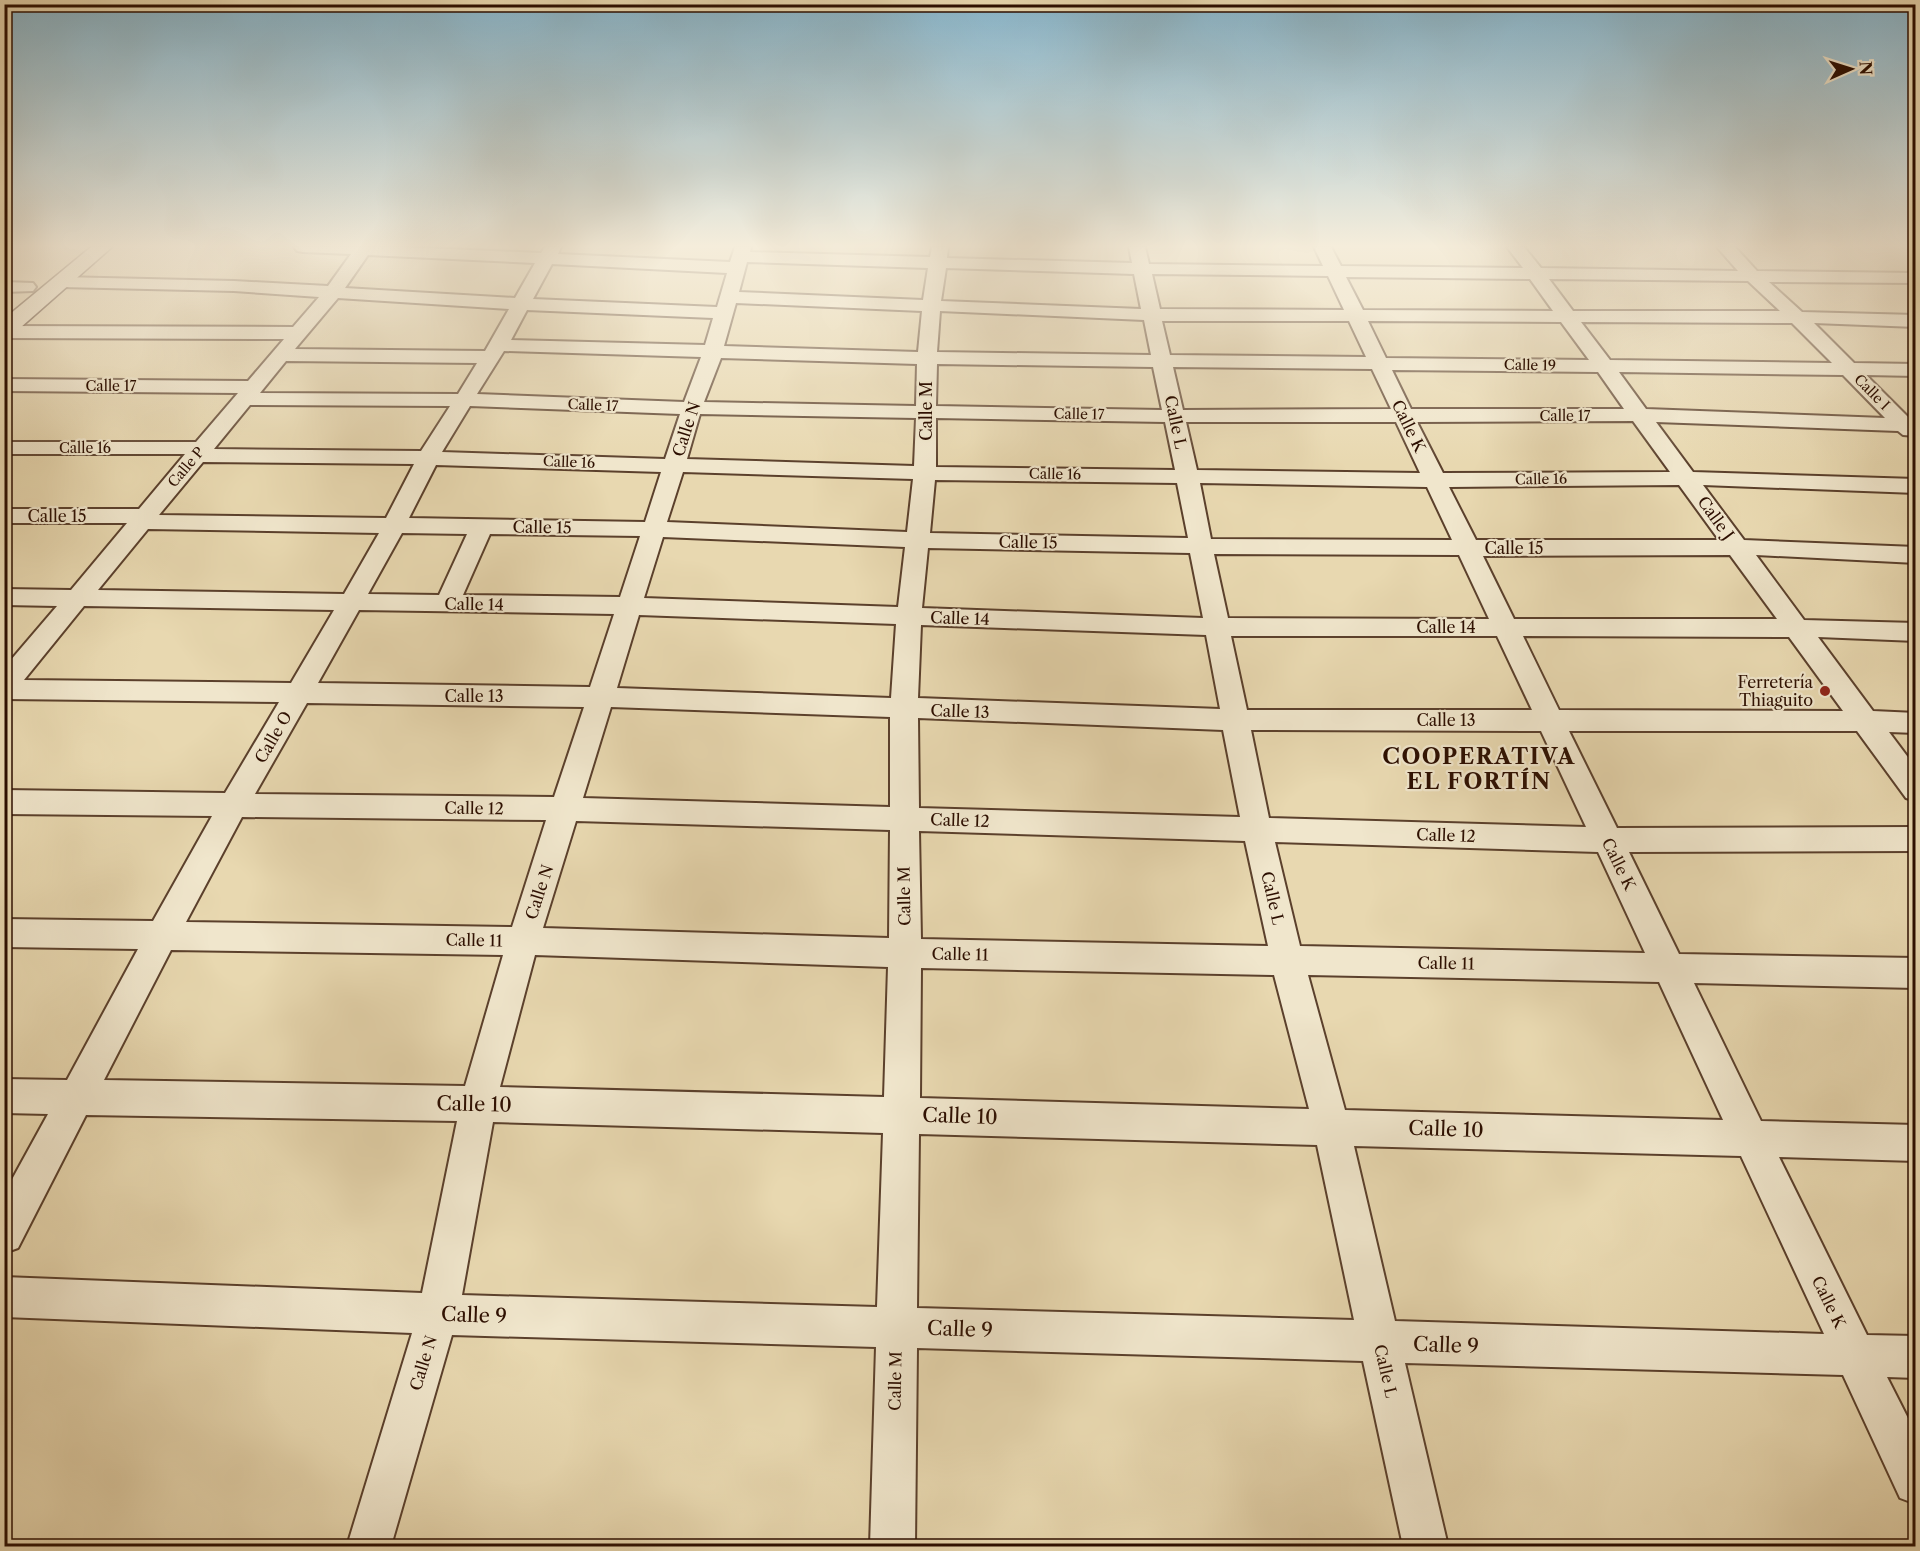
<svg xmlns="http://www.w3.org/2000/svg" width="1920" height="1551" font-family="'Libre Caslon Text',serif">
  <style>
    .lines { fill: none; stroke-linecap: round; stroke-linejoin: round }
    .street-casing { stroke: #5b402c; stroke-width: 4 }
    .secondary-casing { stroke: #2c0e00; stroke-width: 3 }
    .street { fill: #f0e6cc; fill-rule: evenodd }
    .secondary { fill: #f0e6cc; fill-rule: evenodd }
    .poi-dot { fill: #8f2418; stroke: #f0e6cc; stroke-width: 2 }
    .labels { text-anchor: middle; stroke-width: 4.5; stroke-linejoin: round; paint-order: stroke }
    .far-street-label { font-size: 14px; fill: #2c0e00; stroke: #f0e6cc }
    .street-label { font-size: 16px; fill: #2c0e00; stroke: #f0e6cc }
    .poi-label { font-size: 16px; fill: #2c0e00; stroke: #f0e6cc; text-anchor: end }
    .near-street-label { font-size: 20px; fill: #2c0e00; stroke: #f0e6cc }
    .district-label { font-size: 22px; font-weight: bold; letter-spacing: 1.5px; fill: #2c0e00; stroke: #f0e6cc }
  </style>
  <rect width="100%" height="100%" fill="#e8d8b0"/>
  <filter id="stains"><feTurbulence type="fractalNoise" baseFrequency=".00333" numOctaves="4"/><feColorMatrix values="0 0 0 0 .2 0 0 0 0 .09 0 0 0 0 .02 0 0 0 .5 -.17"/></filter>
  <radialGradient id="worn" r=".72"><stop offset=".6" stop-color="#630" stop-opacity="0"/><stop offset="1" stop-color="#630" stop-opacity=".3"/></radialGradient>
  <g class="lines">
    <defs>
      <path id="street" d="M 294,247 L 401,247 L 541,253 L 545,247 L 561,247 L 558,254 L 730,262 L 735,247 L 751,247 L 750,252 L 930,257 L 932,247 L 948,247 L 947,258 L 1132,263 L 1129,247 L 1145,247 L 1149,264 L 1323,266 L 1314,247 L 1331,247 L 1341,266 L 1523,268 L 1507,247 L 1524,247 L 1541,268 L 1738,271 L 1717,247 L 1735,247 L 1757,271 L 1916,273 L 1916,283 L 1769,282 L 1802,312 L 1916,315 L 1916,327 L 1814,323 L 1854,363 L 1916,364 L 1916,376 L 1866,375 L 1909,418 L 1916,419 L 1916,436 L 1903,435 L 1898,431 L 1656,422 L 1693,472 L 1916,479 L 1916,493 L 1703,485 L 1744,540 L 1916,547 L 1916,563 L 1756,555 L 1804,620 L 1916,623 L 1916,641 L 1818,637 L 1873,711 L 1916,713 L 1916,733 L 1889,732 L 1916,768 L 1916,801 L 1906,798 L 1857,731 L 1569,731 L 1617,828 L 1916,827 L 1916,851 L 1629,852 L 1679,954 L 1916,958 L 1916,988 L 1694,983 L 1761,1121 L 1916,1125 L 1916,1161 L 1779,1157 L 1867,1335 L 1916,1336 L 1916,1378 L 1887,1377 L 1916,1434 L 1916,1504 L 1900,1498 L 1843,1375 L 1405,1363 L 1448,1546 L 1403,1546 L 1363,1361 L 917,1348 L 915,1546 L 870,1546 L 876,1347 L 452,1335 L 391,1546 L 347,1546 L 412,1333 L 4,1317 L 4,1277 L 422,1293 L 457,1121 L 86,1115 L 18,1248 L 4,1253 L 4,1194 L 48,1114 L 4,1113 L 4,1079 L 67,1080 L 138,949 L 4,947 L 4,919 L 153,921 L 212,816 L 4,814 L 4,790 L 225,793 L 279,702 L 4,699 L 4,668 L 57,606 L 4,605 L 4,589 L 71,590 L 127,523 L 4,523 L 4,509 L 139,509 L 185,454 L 4,454 L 4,442 L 196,442 L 238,393 L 4,391 L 4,379 L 248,381 L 284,339 L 4,338 L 4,326 L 293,327 L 319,297 L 234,291 L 61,287 L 55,286 L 52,282 L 55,278 L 61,277 L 234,281 L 328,286 L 351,254 L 303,252 L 297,251 ZM 368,255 L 535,263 L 515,298 L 345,288 ZM 747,262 L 928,268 L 923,300 L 739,292 ZM 552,264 L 727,273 L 717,307 L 533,299 ZM 946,268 L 1134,274 L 1141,309 L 941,301 ZM 1152,274 L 1328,276 L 1344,310 L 1160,309 ZM 1346,277 L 1530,279 L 1553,311 L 1363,310 ZM 1549,279 L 1748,281 L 1780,311 L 1573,311 ZM 338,298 L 509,309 L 485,351 L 295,349 ZM 736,303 L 922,311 L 918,352 L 724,346 ZM 527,310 L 713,318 L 705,345 L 511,340 ZM 940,311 L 1144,320 L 1151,355 L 937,352 ZM 1162,321 L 1349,321 L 1366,357 L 1170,355 ZM 1368,321 L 1561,322 L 1589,360 L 1386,358 ZM 1581,322 L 1792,323 L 1832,363 L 1610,360 ZM 504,351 L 701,357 L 684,402 L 477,394 ZM 721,358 L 917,364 L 916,406 L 704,402 ZM 286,361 L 477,363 L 458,394 L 260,393 ZM 937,364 L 1153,367 L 1162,410 L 936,406 ZM 1173,367 L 1372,369 L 1391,409 L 1183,410 ZM 1392,370 L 1598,372 L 1624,409 L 1411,409 ZM 1619,372 L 1843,375 L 1885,418 L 1646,409 ZM 250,405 L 450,406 L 421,451 L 214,449 ZM 470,406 L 680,414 L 665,459 L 442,452 ZM 700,414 L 916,418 L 914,466 L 687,459 ZM 936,418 L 1165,422 L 1175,470 L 936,467 ZM 1633,421 L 1670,472 L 1443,473 L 1417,422 ZM 1186,422 L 1396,422 L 1420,473 L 1197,470 ZM 203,462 L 414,464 L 386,518 L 159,515 ZM 436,465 L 661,472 L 645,522 L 409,518 ZM 683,472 L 913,479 L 907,532 L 667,522 ZM 935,480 L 1177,483 L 1188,538 L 930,533 ZM 1200,483 L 1427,487 L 1452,540 L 1211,539 ZM 1679,485 L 1719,540 L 1476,540 L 1449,487 ZM 148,529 L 379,533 L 344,594 L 98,590 ZM 402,533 L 467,534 L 439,595 L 368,594 ZM 490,534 L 640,536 L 620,597 L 463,595 ZM 663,537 L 905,547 L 898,607 L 644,598 ZM 928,548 L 1190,553 L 1203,618 L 922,608 ZM 1214,554 L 1459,555 L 1489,619 L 1228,618 ZM 1730,555 L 1777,619 L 1514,619 L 1483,556 ZM 84,606 L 334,610 L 291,683 L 24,680 ZM 359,610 L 614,614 L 590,687 L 318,683 ZM 639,615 L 896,624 L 891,698 L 617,688 ZM 921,625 L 1206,635 L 1220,709 L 918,698 ZM 1231,636 L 1497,636 L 1532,710 L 1247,710 ZM 1523,636 L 1789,637 L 1843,711 L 1559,710 ZM 307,703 L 584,707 L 554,797 L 255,794 ZM 611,707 L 890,717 L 890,807 L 583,798 ZM 918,718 L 1223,730 L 1240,817 L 919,808 ZM 1251,730 L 1541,731 L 1586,827 L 1269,818 ZM 242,817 L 546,820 L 512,927 L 186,922 ZM 576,821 L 890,830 L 889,938 L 543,928 ZM 919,831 L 1245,841 L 1268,946 L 921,939 ZM 1275,842 L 1598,852 L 1645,953 L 1300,946 ZM 171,950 L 503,955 L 465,1086 L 104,1080 ZM 535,955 L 888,967 L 884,1097 L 500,1087 ZM 921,968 L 1274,975 L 1309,1109 L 920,1098 ZM 1308,975 L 1659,982 L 1723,1120 L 1345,1110 ZM 493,1122 L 883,1133 L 877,1307 L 462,1295 ZM 919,1134 L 1317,1145 L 1354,1320 L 917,1308 ZM 1354,1146 L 1741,1156 L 1824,1334 L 1395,1321 Z
        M 4,282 L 33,283 L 36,287 L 33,291 L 4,292 Z"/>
      <path id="secondary" d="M 91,247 L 112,247 L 12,335 L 4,336 L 4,319 Z"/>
    </defs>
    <use href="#street" class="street-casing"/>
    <use href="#secondary" class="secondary-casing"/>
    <use href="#street" class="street"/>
    <use href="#secondary" class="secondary"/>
  </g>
  <linearGradient id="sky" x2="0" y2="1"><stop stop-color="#88b7ce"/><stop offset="0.53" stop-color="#f5eddb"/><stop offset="1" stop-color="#f5eddb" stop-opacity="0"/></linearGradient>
  <rect width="1920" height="464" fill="url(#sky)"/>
  <circle class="poi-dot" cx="1825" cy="691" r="6"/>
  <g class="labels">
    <g class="far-street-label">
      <text transform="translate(1530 365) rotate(1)" y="5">Calle 19</text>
      <text x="111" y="391">Calle 17</text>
      <text transform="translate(1872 392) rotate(45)" y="5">Calle I</text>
      <text transform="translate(593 405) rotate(2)" y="5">Calle 17</text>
      <text transform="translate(1079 414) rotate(1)" y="5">Calle 17</text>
      <text x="1565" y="421">Calle 17</text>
      <text x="85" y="453">Calle 16</text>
      <text transform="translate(569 462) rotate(2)" y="5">Calle 16</text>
      <text transform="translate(186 467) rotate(-50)" y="5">Calle P</text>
      <text transform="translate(1055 474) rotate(1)" y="5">Calle 16</text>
      <text transform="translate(1541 479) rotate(-1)" y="5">Calle 16</text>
    </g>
    <g class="street-label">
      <text transform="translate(926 411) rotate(-90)" y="6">Calle M</text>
      <text transform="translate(1176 422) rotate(78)" y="6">Calle L</text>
      <text transform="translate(1409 426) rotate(64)" y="6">Calle K</text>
      <text transform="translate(686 429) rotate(-72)" y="6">Calle N</text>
      <text x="57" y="522">Calle 15</text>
      <text transform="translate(1716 518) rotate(54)" y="6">Calle J</text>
      <text transform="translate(542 527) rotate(1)" y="6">Calle 15</text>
      <text transform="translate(1028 542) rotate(1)" y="6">Calle 15</text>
      <text x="1514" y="554">Calle 15</text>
      <text transform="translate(474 604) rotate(1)" y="6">Calle 14</text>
      <text transform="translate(960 618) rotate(2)" y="6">Calle 14</text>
      <text x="1446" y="633">Calle 14</text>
      <text x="474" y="702">Calle 13</text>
      <text transform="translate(960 711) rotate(2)" y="6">Calle 13</text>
      <text x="1446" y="726">Calle 13</text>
      <text transform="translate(273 737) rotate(-60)" y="6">Calle O</text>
      <text transform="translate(474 808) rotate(1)" y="6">Calle 12</text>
      <text transform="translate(960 820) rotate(2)" y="6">Calle 12</text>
      <text transform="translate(1446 835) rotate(2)" y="6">Calle 12</text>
      <text transform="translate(1619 864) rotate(64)" y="6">Calle K</text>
      <text transform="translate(539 892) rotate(-72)" y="6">Calle N</text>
      <text transform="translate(904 896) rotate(-91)" y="6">Calle M</text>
      <text transform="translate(1273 898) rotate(77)" y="6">Calle L</text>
      <text transform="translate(474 940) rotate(1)" y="6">Calle 11</text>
      <text transform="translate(960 954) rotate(1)" y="6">Calle 11</text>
      <text transform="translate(1446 963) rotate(1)" y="6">Calle 11</text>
      <text transform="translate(1829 1302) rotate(64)" y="6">Calle K</text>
      <text transform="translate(423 1363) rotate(-73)" y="6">Calle N</text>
      <text transform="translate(1386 1371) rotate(77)" y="6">Calle L</text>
      <text transform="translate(895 1381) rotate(-89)" y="6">Calle M</text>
    </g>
    <g class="poi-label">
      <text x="1813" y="688">Ferretería<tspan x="1813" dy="18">Thiaguito</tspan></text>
    </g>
    <g class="near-street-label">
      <text transform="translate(474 1104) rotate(1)" y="7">Calle 10</text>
      <text transform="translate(960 1116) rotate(2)" y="7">Calle 10</text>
      <text transform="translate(1446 1129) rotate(2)" y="7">Calle 10</text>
      <text transform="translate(474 1315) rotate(2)" y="7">Calle 9</text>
      <text transform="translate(960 1329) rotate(2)" y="7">Calle 9</text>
      <text transform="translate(1446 1345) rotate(2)" y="7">Calle 9</text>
    </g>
    <g class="district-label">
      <text x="1479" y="764">COOPERATIVA<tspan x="1479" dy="25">EL FORTÍN</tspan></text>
    </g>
  </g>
  <rect width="1920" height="1551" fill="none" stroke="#e8d8b0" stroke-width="24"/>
  <rect x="6" y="6" width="1908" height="1539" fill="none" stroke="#2c0e00" stroke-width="3"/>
  <rect x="12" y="12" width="1896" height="1527" fill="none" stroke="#2c0e00" stroke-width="1.5"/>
  <g transform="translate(1851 69) rotate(87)" stroke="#f0e6cc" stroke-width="4.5" paint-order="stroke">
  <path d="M0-4.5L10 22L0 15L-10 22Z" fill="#2c0e00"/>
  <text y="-9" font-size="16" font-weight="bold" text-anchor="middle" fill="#2c0e00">N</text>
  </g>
  <rect width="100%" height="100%" filter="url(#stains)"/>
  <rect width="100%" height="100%" fill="url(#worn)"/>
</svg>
